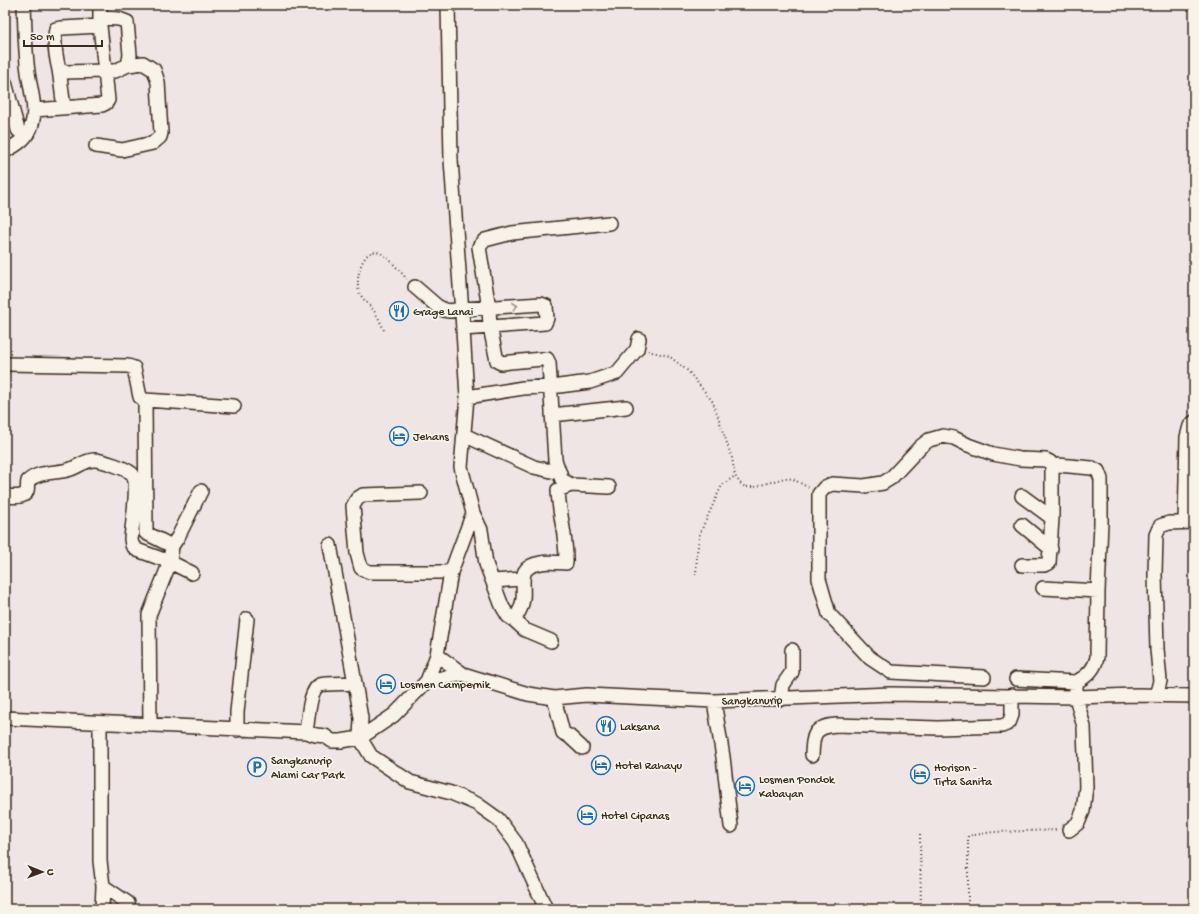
<svg xmlns="http://www.w3.org/2000/svg" width="1199" height="914" font-family="'Gochi Hand',sans-serif">
  <style>
    .lines { fill: none; stroke-linecap: round; stroke-linejoin: round }
    .minor-casing { stroke: #3b2a1e; stroke-width: 16 }
    .path { stroke: #3b2a1e; stroke-width: 2; stroke-dasharray: 1 3; stroke-linecap: butt }
    .minor { stroke: #f7f3e8; stroke-width: 13 }
    .oneway { stroke: #998e83 }
    .labels { text-anchor: middle; stroke-width: 3.5; stroke-linejoin: round; paint-order: stroke }
    .poi-label { font-size: 12px; fill: #3b2a1e; stroke: #f7f3e8; text-anchor: start }
    .street-label { font-size: 12px; fill: #3b2a1e; stroke: #f7f3e8 }
  </style>
  <rect width="100%" height="100%" fill="#efe5e5"/>
  <filter id="ink" filterUnits="userSpaceOnUse"><feTurbulence type="fractalNoise" baseFrequency=".025" numOctaves="2"/><feDisplacementMap in="SourceGraphic" scale="8" xChannelSelector="R" yChannelSelector="G"/><feConvolveMatrix kernelMatrix="1 2 1 2 8 2 1 2 1" color-interpolation-filters="sRGB"/></filter>
  <g filter="url(#ink)">
    <g class="lines">
      <defs>
        <path id="minor" d="M 101,18 L 119,19 L 127,22 L 130,55 L 128,65
          M 59,69 L 65,72 L 105,71 L 100,26 L 100,5
          M 5,82 L 18,130 L 25,137
          M 64,107 C 62,95 61,82 59,70 C 56,57 53,42 56,29 L 62,28 L 100,26
          M 34,110 L 102,105 L 106,103 L 108,100 L 105,71 L 115,71 L 128,65 L 143,63 L 154,70 L 158,82 L 161,133 L 160,137 L 153,143 L 122,150 L 96,146
          M 5,151 C 17,145 28,138 32,124 C 37,108 30,88 28,72 C 25,50 25,27 24,5
          M 415,287 L 437,306 L 444,310 L 450,311 L 462,309 L 541,304 L 546,306 L 547,318 L 545,323 L 463,329
          M 5,364 L 128,366 L 134,368 L 140,397 L 145,400 L 234,406
          M 467,397 L 523,388 L 559,386 L 590,382 L 617,373 L 637,349 L 639,339
          M 145,400 L 146,533 L 172,546
          M 552,415 L 626,407
          M 464,435 L 534,467 L 560,473
          M 1058,465 L 1092,468 L 1098,471 L 1101,479 L 1101,523 L 1098,591 L 1097,657 C 1095,670 1086,677 1076,682 L 1076,697 L 1084,727 L 1086,787 L 1083,811 L 1078,823 L 1069,830
          M 571,485 L 562,480 L 555,460 L 549,363 L 547,359 L 542,359 L 501,363 L 497,361 L 490,327 L 489,308 L 479,247 L 485,240 L 512,233 L 609,223
          M 421,493 L 363,495 L 357,499 L 353,506 L 357,553 L 361,568 L 369,572 L 451,572
          M 5,496 C 11,496 24,499 27,491 C 28,488 27,484 28,481 C 40,470 57,474 71,469 C 79,466 86,460 94,460 C 101,460 130,469 133,475 C 139,485 132,525 131,539 L 132,545 L 137,550 L 170,562 L 192,573
          M 1022,496 L 1052,518
          M 473,513 L 481,530 L 486,564 L 502,606 L 508,616 L 514,620 L 525,630 L 551,641
          M 1185,522 L 1187,437 L 1190,426 L 1194,422
          M 1022,525 L 1051,549
          M 330,545 L 355,683 L 361,718 L 360,738 L 371,756 L 410,782 L 451,793 L 477,804 L 498,819 L 516,843 L 546,909
          M 493,581 L 522,579
          M 1043,588 L 1098,591
          M 514,620 C 519,613 522,607 523,599 C 525,581 516,567 541,563 C 548,561 558,563 566,563 C 567,538 559,515 558,490 L 571,485 L 609,487
          M 437,655 L 463,674 L 528,694 L 554,698 L 587,695 L 714,701 L 891,694 L 1076,697 L 1136,695 L 1194,696
          M 984,677 L 891,672 L 870,658 L 829,614 L 819,579 L 819,494 L 825,487 L 832,484 L 864,486 L 883,483 L 891,478 L 920,447 L 929,440 L 943,436 L 954,438 L 968,445 L 993,454 L 1020,459 L 1046,460 L 1050,462 L 1052,466 L 1052,518 L 1049,563 L 1044,565 L 1022,565
          M 1016,679 L 1076,682
          M 427,681 L 463,674
          M 1156,696 L 1160,681 L 1157,649 L 1155,574 L 1156,535 L 1160,526 L 1169,523 L 1194,522
          M 554,698 L 563,733 L 569,736 L 582,748
          M 781,699 L 783,685 L 792,672 L 792,650
          M 714,701 L 723,757 L 731,826
          M 5,718 L 306,732 L 316,735 L 325,736 L 332,741 L 341,741 L 360,738 L 394,715 L 427,681 L 437,655 L 451,572 L 473,513 L 461,467 L 467,397 L 462,313 L 451,160 L 448,5
          M 100,723 L 100,861 L 103,886 L 102,909
          M 150,725 L 149,615 L 170,562 L 172,546 L 178,537 L 201,491
          M 237,730 L 237,712 L 247,619
          M 306,732 C 308,722 309,689 320,685 C 327,683 347,684 355,683
          M 812,755 C 813,735 813,727 836,725 L 938,728 L 1002,726 L 1009,723 L 1012,715 L 1012,695
          M 103,886 L 128,903"/>
      </defs>
      <use href="#minor" class="minor-casing"/>
      <path class="path" d="M 384,330 C 381,324 378,316 374,311 C 370,305 363,300 360,294 C 354,283 361,249 377,252 C 386,253 400,272 407,279
        M 648,351 L 669,356 L 688,371 L 713,402 L 732,458 L 735,476 L 740,483 L 745,487 L 754,487 L 781,479 L 786,478 L 793,479 L 809,488
        M 696,575 L 697,552 L 700,533 L 722,485 L 735,476
        M 920,834 L 921,909
        M 968,909 L 968,836 L 993,832 L 1058,830"/>
      <use href="#minor" class="minor"/>
    </g>
    <defs><path id="oneway-chevron" d="M-2-3.5L2.5 0L-2 3.5" fill="none" stroke-width="1.6" stroke-linecap="round" stroke-linejoin="round"/></defs>
    <use class="oneway" href="#oneway-chevron" transform="translate(515 306) rotate(-5)"/>
  </g>
  <defs>
    <symbol id="restaurant-ring" viewBox="-11 -11 22 22"><circle r="9.5" fill="#f7f3e8" stroke="#1f6fb2" stroke-width="1.5"/><path d="M-5-6h1v4h1v-4h1v4h1v-4h1v5L-1.5 .5V6h-2V.5L-5-1ZM5-6V6H3V1.5H1.5Q1.5-4 5-6Z" fill="#1f6fb2"/></symbol>
    <symbol id="hotel-ring" viewBox="-11 -11 22 22"><circle r="9.5" fill="#f7f3e8" stroke="#1f6fb2" stroke-width="1.5"/><path d="M-6-4.5h1.5V1H6V5H4.5V3h-9V5H-6ZM-4 0a1.8 1.8 0 1 1 3.6 0ZM.5 0V-2.5h3Q6-2.5 6 0Z" fill="#1f6fb2"/></symbol>
    <symbol id="parking-ring" viewBox="-11 -11 22 22"><circle r="9.5" fill="#f7f3e8" stroke="#1f6fb2" stroke-width="1.5"/><path d="M-3.5-5.5H1a3.5 3.5 0 0 1 0 7H-1V5.5H-3.5ZM-1-3.4V-.6H.8a1.4 1.4 0 0 0 0-2.8Z" fill="#1f6fb2"/></symbol>
  </defs>
  <g fill-rule="evenodd">
    <use href="#restaurant-ring" x="388" y="300" width="22" height="22"/>
    <use href="#hotel-ring" x="388" y="425" width="22" height="22"/>
    <use href="#hotel-ring" x="375" y="673" width="22" height="22"/>
    <use href="#restaurant-ring" x="595" y="715" width="22" height="22"/>
    <use href="#hotel-ring" x="590" y="754" width="22" height="22"/>
    <use href="#parking-ring" x="246" y="756" width="22" height="22"/>
    <use href="#hotel-ring" x="909" y="763" width="22" height="22"/>
    <use href="#hotel-ring" x="734" y="775" width="22" height="22"/>
    <use href="#hotel-ring" x="576" y="804" width="22" height="22"/>
  </g>
  <g class="labels">
    <g class="poi-label">
      <text x="413" y="315">Grage Lanai</text>
      <text x="413" y="440">Jehans</text>
      <text x="400" y="688">Losmen Campernik</text>
      <text x="620" y="730">Laksana</text>
      <text x="271" y="764">Sangkanurip<tspan x="271" dy="14">Alami Car Park</tspan></text>
      <text x="615" y="769">Hotel Rahayu</text>
      <text x="934" y="771">Horison -<tspan x="934" dy="14">Tirta Sanita</tspan></text>
      <text x="759" y="783">Losmen Pondok<tspan x="759" dy="14">Kabayan</tspan></text>
      <text x="601" y="819">Hotel Cipanas</text>
    </g>
    <g class="street-label">
      <text transform="translate(752 700) rotate(-1)" y="4">Sangkanurip</text>
    </g>
  </g>
  <rect width="1199" height="914" fill="none" stroke="#f7f3e8" stroke-width="20"/>
  <rect x="10" y="10" width="1179" height="894" fill="none" stroke="#3b2a1e" stroke-width="1.5" filter="url(#ink)"/>
  <g transform="translate(42 872) rotate(91)" stroke="#f7f3e8" stroke-width="3" paint-order="stroke">
  <path d="M0-3L7 15L0 10L-7 15Z" fill="#3b2a1e"/>
  <text y="-6" font-size="11" font-weight="bold" text-anchor="middle" fill="#3b2a1e">U</text>
  </g>
  <path d="M24 40v6h78v-6" fill="none" stroke="#3b2a1e" stroke-width="2"/>
  <text x="30" y="40" font-size="12" fill="#3b2a1e" stroke="#f7f3e8" stroke-width="3" paint-order="stroke">50 m</text>
</svg>
